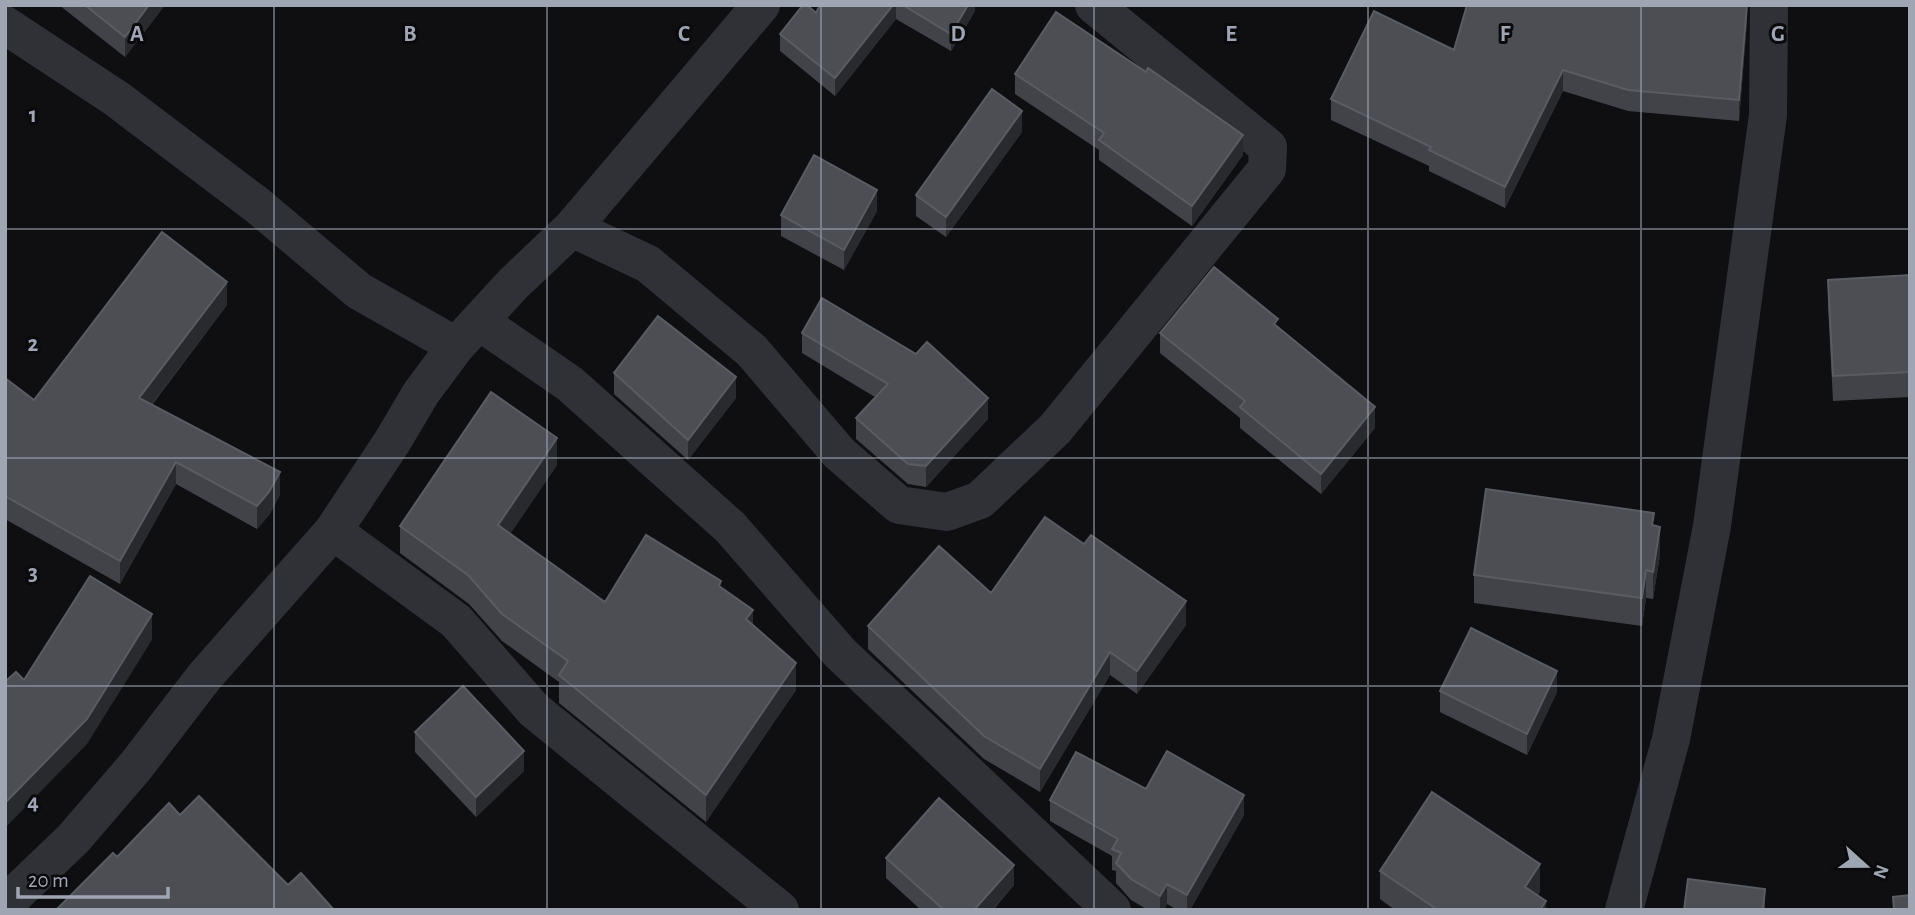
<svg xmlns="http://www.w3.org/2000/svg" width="1915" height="915" font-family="'Alegreya Sans',sans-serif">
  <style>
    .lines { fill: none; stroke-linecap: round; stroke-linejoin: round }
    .minor { stroke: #303136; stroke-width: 38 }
    .wall { fill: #424349 }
    .shaded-wall { fill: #292a2e }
    .building { fill: #4c4e54; stroke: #595c63; stroke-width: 2 }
    .grid { fill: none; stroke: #9fa5b3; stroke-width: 2; stroke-opacity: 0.55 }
    .grid-label { font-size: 23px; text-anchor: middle; font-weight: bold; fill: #9fa5b3; stroke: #0a0a0c; stroke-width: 6; stroke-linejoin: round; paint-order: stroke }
  </style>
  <rect width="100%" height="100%" fill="#0f0f11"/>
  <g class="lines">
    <path class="minor" d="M 5,25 L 117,99 L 257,205 L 359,291 L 456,346
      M 572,228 L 648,264 L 752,351 L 839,453 L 899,505 L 947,512 L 980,500 L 1055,429 L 1267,169 L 1268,147 L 1094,5
      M 480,322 L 570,384 L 730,527 L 840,653 L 1112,910
      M 333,531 L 456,621 L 534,710 L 780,910
      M 5,904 L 73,839 L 135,767 L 205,676 L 333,531 L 392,442 L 421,393 L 456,346 L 513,284 L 572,228 L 761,5
      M 1624,910 L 1671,739 L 1712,526 L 1768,115 L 1769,5"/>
  </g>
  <path class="wall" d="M 59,5 L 165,5 L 125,57 Z
    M 820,5 L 975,5 L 975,11 L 951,51 L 896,19 L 835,96 L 780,51 L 780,34 L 816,13 Z
    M 1747,21 L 1739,121 L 1628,111 L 1563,91 L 1505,208 L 1429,171 L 1429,166 L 1331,120 L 1331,99 Z
    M 1015,74 L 1243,155 L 1192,226 L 1099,160 L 1099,150 L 1015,94 Z
    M 1022,132 L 946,237 L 916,216 L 916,195 Z
    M 877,211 L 844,270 L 781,236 L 781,215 Z
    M 1910,275 L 1910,397 L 1833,401 L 1828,305 L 1828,280 Z
    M 227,305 L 152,405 L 280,495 L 269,515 L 257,529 L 176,484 L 120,584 L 5,519 L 5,378 L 34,400 Z
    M 1278,327 L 1375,428 L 1321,494 L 1240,428 L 1240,418 L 1160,353 L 1160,333 Z
    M 802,333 L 988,419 L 926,487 L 908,484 L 856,439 L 856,418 L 875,397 L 802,353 Z
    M 614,373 L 736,398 L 688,460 L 614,394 Z
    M 557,465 L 510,534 L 605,602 L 721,588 L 753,625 L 796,690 L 706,822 L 559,703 L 559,682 L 502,641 L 469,604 L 400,553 L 400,526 Z
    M 1654,526 L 1660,555 L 1653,599 L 1646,598 L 1642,626 L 1474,603 L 1474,575 Z
    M 1084,544 L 1186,625 L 1137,694 L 1110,675 L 1040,792 L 984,759 L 868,649 L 868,626 L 991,593 Z
    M 1440,691 L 1557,692 L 1527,755 L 1440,712 Z
    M 415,732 L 524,771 L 476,817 L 415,752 Z
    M 1146,789 L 1244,815 L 1190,910 L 1177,910 L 1167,904 L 1164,910 L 1148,910 L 1131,900 L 1116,883 L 1116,871 L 1112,870 L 1112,856 L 1050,821 L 1050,800 Z
    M 886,858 L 1014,885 L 993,910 L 921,910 L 886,878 Z
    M 1380,871 L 1540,892 L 1538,895 L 1546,910 L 1395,910 L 1380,899 Z"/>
  <path class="shaded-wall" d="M 149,5 L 165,5 L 125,57 L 125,37 Z
    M 893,5 L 896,5 L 896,19 L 835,96 L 835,78 Z
    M 968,5 L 975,5 L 975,11 L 951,51 L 951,34 Z
    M 1747,5 L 1747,21 L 1739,121 L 1739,100 Z
    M 1563,70 L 1563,91 L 1505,208 L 1505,187 Z
    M 1022,111 L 1022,132 L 946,237 L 946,217 Z
    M 1243,135 L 1243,155 L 1192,226 L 1192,206 Z
    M 877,190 L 877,211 L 844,270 L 844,250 Z
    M 227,282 L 227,305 L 139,421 L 139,398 Z
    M 736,377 L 736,398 L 688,460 L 688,440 Z
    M 988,398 L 988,419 L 926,487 L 926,466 Z
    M 1375,407 L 1375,428 L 1321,494 L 1321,474 Z
    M 557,438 L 557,465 L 498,552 L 498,525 Z
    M 176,462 L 176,484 L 120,584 L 120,561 Z
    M 280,472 L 280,495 L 269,515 L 257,529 L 257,506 Z
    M 1660,527 L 1660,555 L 1653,599 L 1653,572 Z
    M 1646,570 L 1646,598 L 1642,626 L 1642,598 Z
    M 1186,601 L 1186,625 L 1137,694 L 1137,671 Z
    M 753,610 L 753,637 L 746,619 Z
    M 152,614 L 152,640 L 87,744 L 5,828 L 5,803 Z
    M 1110,652 L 1110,675 L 1040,792 L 1040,769 Z
    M 796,663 L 796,690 L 706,822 L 706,795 Z
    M 1557,671 L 1557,692 L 1527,755 L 1527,734 Z
    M 524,751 L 524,771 L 476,817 L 476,797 Z
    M 1244,795 L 1244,815 L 1190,910 L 1187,910 L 1187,895 Z
    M 1540,864 L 1540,892 L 1529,910 L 1525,887 Z
    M 1014,865 L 1014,885 L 992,910 L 974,910 Z
    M 1167,884 L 1167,904 L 1164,910 L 1160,910 L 1160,896 Z
    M 1765,889 L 1765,910 L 1763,910 Z
    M 1546,901 L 1546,910 L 1540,910 Z"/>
  <path class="building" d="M 85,5 L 149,5 L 125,37 Z
    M 803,5 L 807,5 L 816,13 L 820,5 L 893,5 L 835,78 L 780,34 Z
    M 903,5 L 968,5 L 951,34 Z
    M 1467,5 L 1747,5 L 1739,100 L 1628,90 L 1563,70 L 1505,187 L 1429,150 L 1431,147 L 1331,99 L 1374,11 L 1454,50 Z
    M 1056,12 L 1146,72 L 1148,68 L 1243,135 L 1192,206 L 1099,140 L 1104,133 L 1015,74 Z
    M 992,89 L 1022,111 L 946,217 L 916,195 Z
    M 814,155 L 877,190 L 844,250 L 781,215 Z
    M 162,232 L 227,282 L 139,398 L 280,472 L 269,492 L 257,506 L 176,462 L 120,561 L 5,496 L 5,378 L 34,400 Z
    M 1214,267 L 1278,319 L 1274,324 L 1375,407 L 1321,474 L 1240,407 L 1245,401 L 1160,333 Z
    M 1910,275 L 1910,372 L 1833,376 L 1828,280 Z
    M 822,298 L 916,354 L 927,342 L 988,398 L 926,466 L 908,464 L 856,418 L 888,384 L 802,333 Z
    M 658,316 L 736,377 L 688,440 L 614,373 Z
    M 491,392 L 557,438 L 498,525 L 605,602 L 646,535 L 721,581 L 719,586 L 753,610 L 746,619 L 796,663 L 706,795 L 559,675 L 568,661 L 502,614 L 469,576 L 400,526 Z
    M 1486,489 L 1654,513 L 1652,525 L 1660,527 L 1653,572 L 1646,570 L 1642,598 L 1474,575 Z
    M 1045,517 L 1084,544 L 1091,535 L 1186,601 L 1137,671 L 1110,652 L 1040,769 L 984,736 L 868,626 L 939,546 L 991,593 Z
    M 90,576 L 152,614 L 87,719 L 5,803 L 5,682 L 16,672 L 24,680 Z
    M 1471,628 L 1557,671 L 1527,734 L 1440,691 Z
    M 463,686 L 524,751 L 476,797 L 415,732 Z
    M 1167,751 L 1244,795 L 1187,895 L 1167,884 L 1160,896 L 1131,879 L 1116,863 L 1121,853 L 1112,849 L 1118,839 L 1050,800 L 1076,752 L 1146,789 Z
    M 1432,792 L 1540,864 L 1525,887 L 1546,901 L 1540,910 L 1438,910 L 1380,871 Z
    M 199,796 L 288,885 L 301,873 L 334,910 L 56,910 L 113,853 L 117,857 L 169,803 L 180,815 Z
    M 939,798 L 1014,865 L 974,910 L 944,910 L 886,858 Z
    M 1688,879 L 1765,889 L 1763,910 L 1684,910 Z
    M 1910,895 L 1910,910 L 1894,910 L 1893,897 Z"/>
  <path class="grid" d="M 274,5 L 274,910M 547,5 L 547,910M 821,5 L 821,910M 1094,5 L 1094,910M 1368,5 L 1368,910M 1641,5 L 1641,910M 5,229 L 1910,229M 5,458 L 1910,458M 5,686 L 1910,686"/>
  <g class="grid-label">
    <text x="137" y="41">A</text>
    <text x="410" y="41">B</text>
    <text x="684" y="41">C</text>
    <text x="958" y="41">D</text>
    <text x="1231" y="41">E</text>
    <text x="1505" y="41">F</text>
    <text x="1778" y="41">G</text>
    <text x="33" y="122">1</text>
    <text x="33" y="351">2</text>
    <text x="33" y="580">3</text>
    <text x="33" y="809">4</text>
  </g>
  <rect width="1915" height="915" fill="none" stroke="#9fa5b3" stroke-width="14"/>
  <g transform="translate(1866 866) rotate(111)" stroke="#0a0a0c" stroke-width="5" paint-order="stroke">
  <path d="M0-5L12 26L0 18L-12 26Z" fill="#9fa5b3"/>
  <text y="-10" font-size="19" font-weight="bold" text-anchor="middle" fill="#9fa5b3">N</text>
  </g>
  <path d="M18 887v10h150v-10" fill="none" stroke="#9fa5b3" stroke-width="3.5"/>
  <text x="28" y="887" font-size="21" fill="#9fa5b3" stroke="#0a0a0c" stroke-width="5" paint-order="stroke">20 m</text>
</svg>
